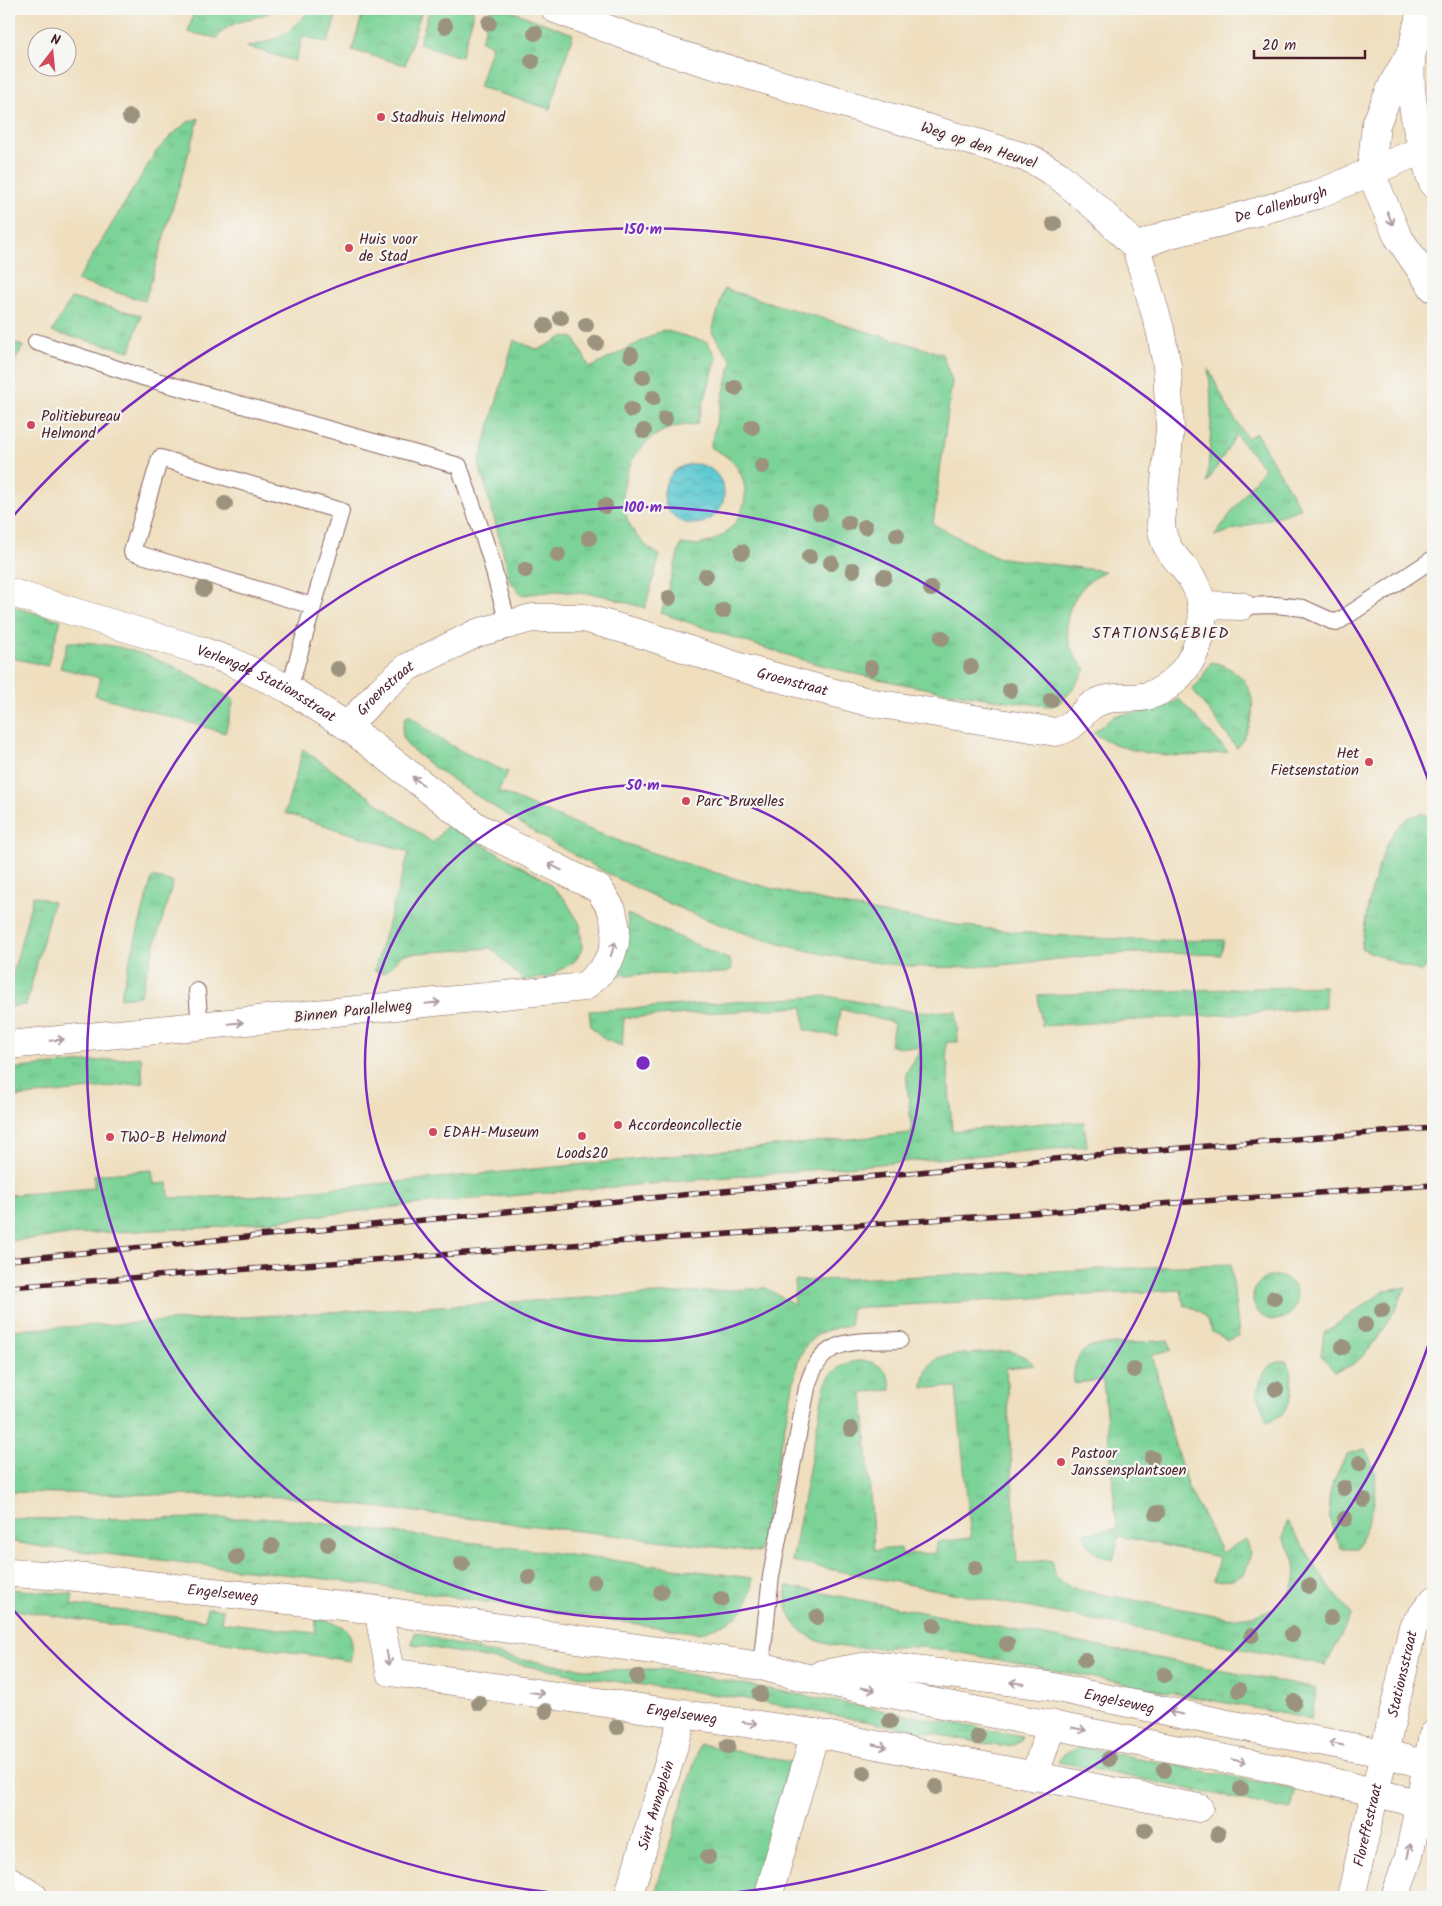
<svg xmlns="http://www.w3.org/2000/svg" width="1442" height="1906" font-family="Kalam,sans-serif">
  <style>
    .grass { fill: url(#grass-tufts); stroke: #637961 }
    .water { fill: url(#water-waves); stroke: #53747e }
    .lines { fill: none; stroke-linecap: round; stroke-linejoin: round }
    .service-casing { stroke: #84625f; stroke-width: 18 }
    .minor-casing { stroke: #84625f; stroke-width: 29 }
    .tertiary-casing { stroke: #84625f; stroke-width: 29 }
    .service { stroke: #fff; stroke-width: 16 }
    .minor { stroke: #fff; stroke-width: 28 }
    .tertiary { stroke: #fff; stroke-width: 28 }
    .rail-casing { stroke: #4a1f2b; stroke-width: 5.5 }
    .rail { stroke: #f6f6f2; stroke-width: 4; stroke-dasharray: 11; stroke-linecap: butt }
    .tree { fill: #9c937f }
    .oneway { stroke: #ae9aa0 }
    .ring { fill: none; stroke: #7b2cbf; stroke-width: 2.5 }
    .poi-dot { fill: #d1495b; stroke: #f6f6f2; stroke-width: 2 }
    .labels { text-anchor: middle; stroke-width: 4.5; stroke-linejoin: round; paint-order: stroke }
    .poi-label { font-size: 15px; fill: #4a1f2b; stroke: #f6f6f2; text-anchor: start }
    .street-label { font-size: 15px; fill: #4a1f2b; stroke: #f6f6f2 }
    .neighbourhood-label { font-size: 16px; letter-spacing: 1px; fill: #4a1f2b; stroke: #f6f6f2 }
    .centre { fill: #7b2cbf; stroke: #f6f6f2; stroke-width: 2.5 }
    .ring-label { font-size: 15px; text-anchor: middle; font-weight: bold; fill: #7b2cbf; stroke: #f6f6f2; stroke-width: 4.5; stroke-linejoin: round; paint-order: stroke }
  </style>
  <defs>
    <pattern id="grass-tufts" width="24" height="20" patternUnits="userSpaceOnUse" patternTransform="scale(1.25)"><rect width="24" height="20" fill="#7cd397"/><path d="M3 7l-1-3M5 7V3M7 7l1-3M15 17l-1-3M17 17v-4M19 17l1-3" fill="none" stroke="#6db582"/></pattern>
    <pattern id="water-waves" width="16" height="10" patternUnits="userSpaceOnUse" patternTransform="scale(1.25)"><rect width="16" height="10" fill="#5cc9d2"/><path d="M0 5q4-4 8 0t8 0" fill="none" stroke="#52acb4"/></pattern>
  </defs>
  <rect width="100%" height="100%" fill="#f6f6f2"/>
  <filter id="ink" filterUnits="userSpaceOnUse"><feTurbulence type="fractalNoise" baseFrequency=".02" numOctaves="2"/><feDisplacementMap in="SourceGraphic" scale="10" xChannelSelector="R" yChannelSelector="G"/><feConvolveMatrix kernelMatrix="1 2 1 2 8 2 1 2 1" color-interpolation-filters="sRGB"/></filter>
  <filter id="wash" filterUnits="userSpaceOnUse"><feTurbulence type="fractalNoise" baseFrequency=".0096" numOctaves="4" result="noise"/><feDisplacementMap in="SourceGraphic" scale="20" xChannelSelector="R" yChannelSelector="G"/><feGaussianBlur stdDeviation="1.12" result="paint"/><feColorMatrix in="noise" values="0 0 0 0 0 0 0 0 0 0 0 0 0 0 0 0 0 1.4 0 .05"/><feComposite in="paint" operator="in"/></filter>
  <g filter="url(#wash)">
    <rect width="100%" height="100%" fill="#efdfbf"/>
    <path class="grass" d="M 195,9 L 277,9 C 257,21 231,17 217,38 L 188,32 Z
      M 310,9 L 338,9 L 328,43 L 303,36 L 295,61 L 247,47 C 277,40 291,34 310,9 Z
      M 364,9 L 422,9 L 405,65 L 352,50 Z
      M 430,9 L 473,9 L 473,17 L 461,57 L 419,44 Z
      M 491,9 L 506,9 L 573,34 L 550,109 L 479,87 L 492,45 L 481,41 Z
      M 199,118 L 145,301 L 77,281 L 156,152 L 174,133 L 188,122 Z
      M 724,289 L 942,354 L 952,381 L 933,524 L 995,557 L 1105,571 C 1066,591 1052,636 1086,669 C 1076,683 1065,706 1047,706 C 983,698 919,689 856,674 C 790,658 726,635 661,613 L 681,544 C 726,553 764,502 735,465 C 728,456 719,452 710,447 L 732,361 L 712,332 Z
      M 71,298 L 141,315 L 130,351 L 52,332 Z
      M 663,330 L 707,342 L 717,358 L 697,424 C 686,425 674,426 663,431 C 613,457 608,528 660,555 L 645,608 L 601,595 L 557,591 L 522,595 L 509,580 L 505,559 L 479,463 L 514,340 L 538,350 L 565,336 L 574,338 L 590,368 Z
      M 9,341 L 23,346 L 9,372 Z
      M 1208,368 L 1228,408 L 1247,438 L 1256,433 L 1301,509 L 1214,536 L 1264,468 L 1236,435 L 1207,483 C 1210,445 1214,407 1208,368 Z
      M 9,606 L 61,620 L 47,666 L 9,657 Z
      M 68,642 C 133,641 179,668 234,700 L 225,733 L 95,695 L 101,678 L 60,668 Z
      M 1211,662 C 1256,670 1264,715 1237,748 L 1192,689 L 1200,681 Z
      M 1179,699 L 1228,752 C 1184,759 1133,758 1093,733 L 1114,716 L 1153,710 L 1167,706 Z
      M 410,715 C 440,743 471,757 508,772 L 498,791 C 558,817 618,843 681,862 C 857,919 1040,944 1224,940 L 1221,955 C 1191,954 1160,952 1129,953 C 1063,956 996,970 929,967 C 860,964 789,950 724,926 C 649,898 576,858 507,815 C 473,793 437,773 407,745 C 401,735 402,729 405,718 Z
      M 303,749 L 433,843 L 447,825 L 544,879 L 564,898 L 580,924 L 582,949 L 575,961 L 549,977 L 523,980 L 491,948 L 403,954 L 385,973 L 374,971 L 409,852 L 285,813 Z
      M 1422,813 L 1433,820 L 1433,957 L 1422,972 L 1386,959 L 1361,948 C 1366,916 1378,836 1407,819 C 1412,816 1417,815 1422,813 Z
      M 152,877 L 173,882 L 140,996 L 120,998 Z
      M 33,896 L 53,902 L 26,1005 L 9,1007 L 9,989 Z
      M 627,914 L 730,960 L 732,969 L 725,973 L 612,975 L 629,930 Z
      M 1325,986 L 1325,1008 L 1042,1026 L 1038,995 Z
      M 827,996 L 916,1012 L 956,1011 L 958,1042 L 946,1042 L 952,1131 L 1047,1123 L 1084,1122 L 1087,1146 L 429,1203 L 221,1227 L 93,1233 L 9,1241 L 9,1195 L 94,1188 L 94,1175 L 152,1170 L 154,1184 L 168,1183 L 169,1198 L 250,1196 L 912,1133 L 906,1073 L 922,1048 L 890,1046 L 894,1023 L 840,1009 L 837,1036 L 805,1030 L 803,1007 L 624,1018 L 622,1046 L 606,1040 L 591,1027 L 589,1011 Z
      M 141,1057 L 143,1083 L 9,1098 L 9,1069 Z
      M 1231,1264 L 1239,1336 L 1228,1340 L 1212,1332 C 1207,1316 1201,1309 1184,1305 L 1181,1290 L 851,1308 L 850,1325 C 823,1330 809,1334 798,1361 L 759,1552 L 286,1497 L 9,1492 L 9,1330 L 766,1288 L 794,1304 L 795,1281 Z
      M1253 1298a22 22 0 1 1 44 0a22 22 0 1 1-44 0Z
      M 1406,1287 C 1395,1311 1377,1346 1356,1362 C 1350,1367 1341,1369 1335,1372 L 1321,1356 L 1324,1333 L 1377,1296 L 1386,1290 Z
      M 1168,1340 L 1172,1350 L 1152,1354 L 1171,1432 L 1188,1487 L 1222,1553 L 1245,1539 C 1253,1551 1250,1561 1244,1574 L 1233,1580 L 1213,1581 L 1219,1557 L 1119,1536 L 1113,1560 C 1097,1556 1088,1551 1084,1533 L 1117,1529 L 1103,1380 L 1074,1383 C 1073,1367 1076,1354 1091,1346 Z
      M 1010,1351 L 1026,1357 L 1034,1365 L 1006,1368 L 1017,1563 L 1052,1560 C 1053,1581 1062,1583 1079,1590 L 1226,1617 C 1260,1621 1305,1602 1294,1559 C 1292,1551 1287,1545 1283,1538 L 1287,1521 L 1329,1587 L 1352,1614 L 1326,1665 L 792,1562 L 824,1388 C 836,1352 890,1351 891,1390 L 863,1392 L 874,1550 L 901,1548 L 902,1555 L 936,1553 L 937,1542 L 971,1538 L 956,1387 L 923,1388 C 924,1376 927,1364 938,1358 C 948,1353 995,1353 1010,1351 Z
      M 1280,1361 L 1286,1361 C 1295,1375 1295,1402 1282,1414 C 1278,1418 1271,1420 1267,1422 L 1257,1394 L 1261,1378 L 1269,1366 Z
      M 1365,1449 C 1386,1483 1372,1515 1357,1548 L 1341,1548 C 1322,1507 1326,1493 1347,1454 Z
      M 279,1518 L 752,1578 C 751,1616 731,1622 699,1633 L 335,1580 L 36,1546 L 9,1541 L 9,1519 Z
      M 787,1586 L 1317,1689 L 1311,1719 L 957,1652 C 944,1650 929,1647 916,1647 C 876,1645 825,1658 796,1625 C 787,1614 784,1600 787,1586 Z
      M 9,1589 L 73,1594 L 71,1605 L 205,1620 L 207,1608 L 223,1609 L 221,1622 L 315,1633 L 316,1619 C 344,1623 358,1631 350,1661 L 9,1609 Z
      M 415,1632 L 460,1646 L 518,1659 L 592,1670 L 661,1669 L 1022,1736 L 1020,1742 L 1013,1745 L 999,1746 L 741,1698 L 591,1678 L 412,1644 Z
      M 700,1744 L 790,1762 L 752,1897 L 654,1897 Z
      M 1082,1747 L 1295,1789 L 1291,1810 L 1058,1762 L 1064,1754 Z"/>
    <path class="water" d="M664 494a30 30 0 1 1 60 0a30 30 0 1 1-60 0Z"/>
  </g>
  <g filter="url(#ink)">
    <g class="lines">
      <defs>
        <path id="service" d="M 36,342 L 139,376 L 459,466 L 489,553 L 508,624
          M 1241,606 L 1276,605 L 1303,608 L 1336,623 L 1433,559
          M 289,689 L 341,511 L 160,458 L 132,552 L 313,606
          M 197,991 L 200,1026
          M 761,1666 L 771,1576 L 807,1388 C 820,1335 855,1342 900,1340"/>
        <g id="minor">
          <path id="s1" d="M 1136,247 L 1169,234 L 1221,222 L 1316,195 L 1422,150"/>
          <path id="s2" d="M 9,592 L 199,650 L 230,661 L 289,689 L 347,726 L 477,827 L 599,889 L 612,910 L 616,929 L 615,943 L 611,956 L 602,970 L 584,987 L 9,1045"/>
          <path d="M 1201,605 L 1241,606"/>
          <path id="s3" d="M 347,726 L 380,691 L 408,667 L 477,633 L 532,618 L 584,618 L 648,636 L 742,668 L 868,702 L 1056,732 C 1081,726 1079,710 1098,702 C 1113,695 1131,700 1147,696 C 1188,685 1213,631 1198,591 C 1187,562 1163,557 1161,523 L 1170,429 L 1167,366 L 1160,329 L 1136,247 L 1100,211 L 1058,175 L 1031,159 L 664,50 L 555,9"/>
          <path id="s4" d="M 378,1610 L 390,1672 L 815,1733 L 1199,1808"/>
          <path d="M 1034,1777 L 1052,1724"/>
          <path d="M 9,1880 L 34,1897"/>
          <path id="s5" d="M 628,1897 L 684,1713"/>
          <path d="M 768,1897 L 815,1733"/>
        </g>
        <g id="tertiary">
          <path d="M 1421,9 C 1418,26 1412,45 1411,62 C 1408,103 1421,146 1433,184"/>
          <path d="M 1414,47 L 1393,84 L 1376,124 L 1371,173 L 1397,235 L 1433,288"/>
          <path id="s6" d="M 9,1573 L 67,1576 L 378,1610 L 761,1666 L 803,1677 L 1288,1771 L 1433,1807"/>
          <path id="s7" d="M 822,1674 L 873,1665 L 1048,1686 L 1223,1723 L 1384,1753 L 1433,1767"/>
          <path id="s8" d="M 1351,1897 L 1413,1627 L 1433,1601"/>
          <path d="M 1395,1897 L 1409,1856 L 1433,1735"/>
        </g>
      </defs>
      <use href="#service" class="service-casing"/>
      <use href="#minor" class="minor-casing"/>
      <use href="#tertiary" class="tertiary-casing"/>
      <use href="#service" class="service"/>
      <use href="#minor" class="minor"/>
      <use href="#tertiary" class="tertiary"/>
      <defs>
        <path id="rail" d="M 9,1260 L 1095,1155 L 1433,1128
          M 9,1287 L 585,1244 L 1433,1185"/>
      </defs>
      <use href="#rail" class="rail-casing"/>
      <use href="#rail" class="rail"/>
    </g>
    <g class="tree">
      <circle cx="489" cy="23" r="8"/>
      <circle cx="445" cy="26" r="8"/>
      <circle cx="535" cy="33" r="8"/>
      <circle cx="532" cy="61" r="8"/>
      <circle cx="130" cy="117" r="8"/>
      <circle cx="1054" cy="224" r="8"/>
      <circle cx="561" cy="318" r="8"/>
      <circle cx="586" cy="325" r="8"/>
      <circle cx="545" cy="326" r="8"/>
      <circle cx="596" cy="343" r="8"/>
      <circle cx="631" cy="355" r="8"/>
      <circle cx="643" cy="377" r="8"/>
      <circle cx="735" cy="388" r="8"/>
      <circle cx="653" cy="398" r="8"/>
      <circle cx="631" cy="410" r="8"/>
      <circle cx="665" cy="419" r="8"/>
      <circle cx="752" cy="427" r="8"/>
      <circle cx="644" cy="431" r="8"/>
      <circle cx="762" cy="466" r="8"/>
      <circle cx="225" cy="504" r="8"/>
      <circle cx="605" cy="506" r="8"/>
      <circle cx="820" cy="513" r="8"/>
      <circle cx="848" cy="523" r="8"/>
      <circle cx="865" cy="527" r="8"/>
      <circle cx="897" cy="535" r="8"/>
      <circle cx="589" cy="538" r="8"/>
      <circle cx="742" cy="552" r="8"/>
      <circle cx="558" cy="555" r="8"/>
      <circle cx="809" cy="557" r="8"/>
      <circle cx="831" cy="563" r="8"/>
      <circle cx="525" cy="570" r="8"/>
      <circle cx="853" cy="570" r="8"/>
      <circle cx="706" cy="576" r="8"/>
      <circle cx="884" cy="577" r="8"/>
      <circle cx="204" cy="589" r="8"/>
      <circle cx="931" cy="589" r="8"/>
      <circle cx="669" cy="598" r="8"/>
      <circle cx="723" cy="611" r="8"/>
      <circle cx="942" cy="638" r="8"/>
      <circle cx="971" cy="667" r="8"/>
      <circle cx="871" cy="668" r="8"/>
      <circle cx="338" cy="669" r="8"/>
      <circle cx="1010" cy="690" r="8"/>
      <circle cx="1051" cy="700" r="8"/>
      <circle cx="1274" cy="1298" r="8"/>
      <circle cx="1382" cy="1310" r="8"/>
      <circle cx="1365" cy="1325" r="8"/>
      <circle cx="1343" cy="1347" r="8"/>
      <circle cx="1134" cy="1370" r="8"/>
      <circle cx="1276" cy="1389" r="8"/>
      <circle cx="851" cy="1429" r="8"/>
      <circle cx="1152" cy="1458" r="8"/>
      <circle cx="1360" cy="1463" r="8"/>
      <circle cx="1344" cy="1488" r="8"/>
      <circle cx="1364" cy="1500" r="8"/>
      <circle cx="1157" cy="1513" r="8"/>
      <circle cx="1345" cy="1519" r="8"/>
      <circle cx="328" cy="1544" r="8"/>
      <circle cx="272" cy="1546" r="8"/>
      <circle cx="237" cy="1557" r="8"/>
      <circle cx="462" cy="1564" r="8"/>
      <circle cx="975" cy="1568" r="8"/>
      <circle cx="529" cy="1577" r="8"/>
      <circle cx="594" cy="1582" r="8"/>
      <circle cx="1309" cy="1586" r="8"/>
      <circle cx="661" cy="1592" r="8"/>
      <circle cx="721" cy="1599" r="8"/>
      <circle cx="817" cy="1617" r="8"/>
      <circle cx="1331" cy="1618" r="8"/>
      <circle cx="934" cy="1625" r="8"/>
      <circle cx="1292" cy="1634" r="8"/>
      <circle cx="1252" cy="1635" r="8"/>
      <circle cx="1007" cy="1644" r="8"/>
      <circle cx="1085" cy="1660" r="8"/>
      <circle cx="1164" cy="1675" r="8"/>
      <circle cx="637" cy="1677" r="8"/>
      <circle cx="1239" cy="1690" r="8"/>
      <circle cx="760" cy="1694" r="8"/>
      <circle cx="1294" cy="1702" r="8"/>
      <circle cx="479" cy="1703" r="8"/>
      <circle cx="546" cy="1711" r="8"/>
      <circle cx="890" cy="1721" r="8"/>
      <circle cx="617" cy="1727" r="8"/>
      <circle cx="978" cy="1737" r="8"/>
      <circle cx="728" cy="1746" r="8"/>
      <circle cx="1109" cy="1759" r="8"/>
      <circle cx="1164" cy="1770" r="8"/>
      <circle cx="864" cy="1773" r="8"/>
      <circle cx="936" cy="1787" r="8"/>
      <circle cx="1241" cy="1789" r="8"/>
      <circle cx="1145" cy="1830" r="8"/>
      <circle cx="1218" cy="1834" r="8"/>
      <circle cx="708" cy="1857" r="8"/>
    </g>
    <defs><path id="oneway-shaft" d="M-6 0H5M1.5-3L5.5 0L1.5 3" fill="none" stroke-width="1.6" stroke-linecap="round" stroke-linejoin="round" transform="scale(1.25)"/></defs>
    <g class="oneway">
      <use href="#oneway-shaft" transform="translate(1390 218) rotate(67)"/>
      <use href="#oneway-shaft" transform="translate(418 781) rotate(-142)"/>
      <use href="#oneway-shaft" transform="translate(555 867) rotate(-153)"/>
      <use href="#oneway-shaft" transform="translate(613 949) rotate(-72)"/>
      <use href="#oneway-shaft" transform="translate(433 1003) rotate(-6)"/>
      <use href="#oneway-shaft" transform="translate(236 1023) rotate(-6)"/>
      <use href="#oneway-shaft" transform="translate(57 1040) rotate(-6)"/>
      <use href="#oneway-shaft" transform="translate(388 1658) rotate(79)"/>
      <use href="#oneway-shaft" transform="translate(1017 1683) rotate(-173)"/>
      <use href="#oneway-shaft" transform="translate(868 1689) rotate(11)"/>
      <use href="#oneway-shaft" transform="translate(537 1693) rotate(8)"/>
      <use href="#oneway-shaft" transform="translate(1176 1713) rotate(-168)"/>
      <use href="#oneway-shaft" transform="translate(750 1723) rotate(8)"/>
      <use href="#oneway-shaft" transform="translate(1079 1729) rotate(11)"/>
      <use href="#oneway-shaft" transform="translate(1336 1744) rotate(-169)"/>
      <use href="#oneway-shaft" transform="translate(880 1746) rotate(11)"/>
      <use href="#oneway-shaft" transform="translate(1239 1761) rotate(11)"/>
      <use href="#oneway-shaft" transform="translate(1409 1851) rotate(-77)"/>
    </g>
  </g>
  <g class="ring">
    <circle cx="643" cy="1063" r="278"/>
    <circle cx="643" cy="1063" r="556"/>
    <path d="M1432 1335A834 834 0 0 1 9 1605M9 521A834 834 0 0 1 1432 791"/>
  </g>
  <g class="poi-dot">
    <circle cx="381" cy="117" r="5"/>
    <circle cx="349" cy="248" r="5"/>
    <circle cx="31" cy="425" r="5"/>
    <circle cx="1369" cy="762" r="5"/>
    <circle cx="686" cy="801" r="5"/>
    <circle cx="618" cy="1125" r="5"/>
    <circle cx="433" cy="1132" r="5"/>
    <circle cx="582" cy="1136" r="5"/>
    <circle cx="110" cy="1137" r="5"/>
    <circle cx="1061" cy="1462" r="5"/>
  </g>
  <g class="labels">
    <g class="poi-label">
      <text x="391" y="122">Stadhuis Helmond</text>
      <text x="359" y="244">Huis voor<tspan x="359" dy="17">de Stad</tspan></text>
      <text x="41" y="421">Politiebureau<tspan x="41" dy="17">Helmond</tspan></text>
      <text x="1359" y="758" text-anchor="end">Het<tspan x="1359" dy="17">Fietsenstation</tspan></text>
      <text x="696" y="806">Parc Bruxelles</text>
      <text x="628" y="1130">Accordeoncollectie</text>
      <text x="443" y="1137">EDAH-Museum</text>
      <text x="120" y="1142">TWO-B Helmond</text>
      <text x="582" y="1158" text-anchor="middle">Loods20</text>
      <text x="1071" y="1458">Pastoor<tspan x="1071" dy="17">Janssensplantsoen</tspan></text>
    </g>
    <g class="street-label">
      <text transform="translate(979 145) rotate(18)" y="5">Weg op den Heuvel</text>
      <text dy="5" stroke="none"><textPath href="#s1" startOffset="151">De Callenburgh</textPath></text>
      <text dy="5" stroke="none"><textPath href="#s3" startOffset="489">Groenstraat</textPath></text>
      <text dy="5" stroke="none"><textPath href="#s2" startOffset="274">Verlengde Stationsstraat</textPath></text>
      <text dy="5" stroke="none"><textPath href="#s3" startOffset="54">Groenstraat</textPath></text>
      <text transform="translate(353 1011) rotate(-6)" y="5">Binnen Parallelweg</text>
      <text dy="5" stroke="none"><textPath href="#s6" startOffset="215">Engelseweg</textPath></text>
      <text dy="5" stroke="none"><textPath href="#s8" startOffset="229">Stationsstraat</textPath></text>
      <text dy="5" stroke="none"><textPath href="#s7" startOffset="301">Engelseweg</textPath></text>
      <text dy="5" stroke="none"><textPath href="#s4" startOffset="358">Engelseweg</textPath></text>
      <text dy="5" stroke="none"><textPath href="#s5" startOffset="96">Sint Annaplein</textPath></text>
      <text dy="5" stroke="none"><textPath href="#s8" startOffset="74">Floreffestraat</textPath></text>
    </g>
    <g class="neighbourhood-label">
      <text x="1161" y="638">STATIONSGEBIED</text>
    </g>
  </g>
  <circle cx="643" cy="1063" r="8" class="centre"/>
  <g class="ring-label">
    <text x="643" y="234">150 m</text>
    <text x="643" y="512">100 m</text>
    <text x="643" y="790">50 m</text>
  </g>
  <rect width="1442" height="1906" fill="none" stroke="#f6f6f2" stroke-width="30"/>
  <g transform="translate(52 52) rotate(16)"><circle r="24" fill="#f6f6f2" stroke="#b1a0a2"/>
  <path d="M0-4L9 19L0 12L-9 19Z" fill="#d1495b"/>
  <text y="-8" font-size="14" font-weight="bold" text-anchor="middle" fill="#4a1f2b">N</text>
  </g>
  <path d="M1254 50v8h111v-8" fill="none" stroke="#4a1f2b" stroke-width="2.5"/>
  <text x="1262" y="50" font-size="15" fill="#4a1f2b" stroke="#f6f6f2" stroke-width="4" paint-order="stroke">20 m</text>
</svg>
